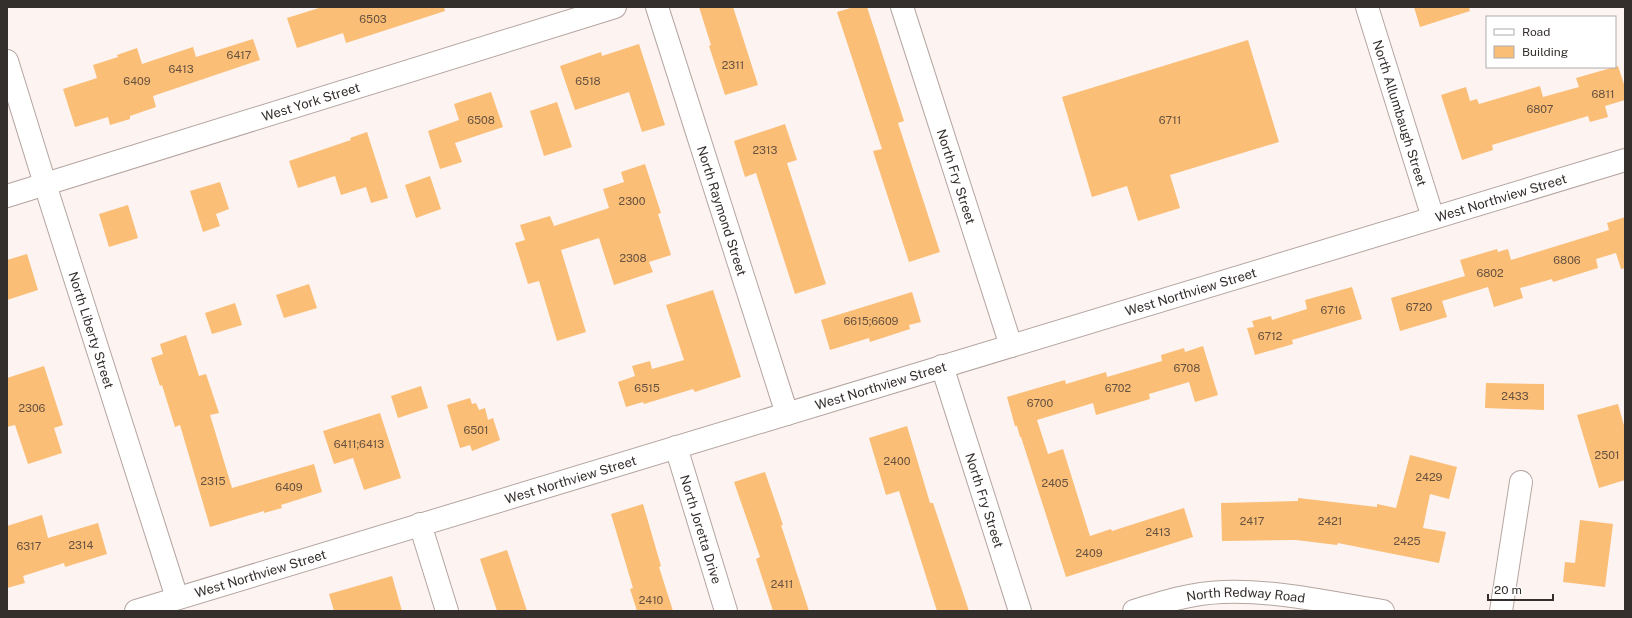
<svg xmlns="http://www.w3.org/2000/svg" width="1632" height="618" font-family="'Public Sans',sans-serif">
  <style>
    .building { fill: #fbbe77 }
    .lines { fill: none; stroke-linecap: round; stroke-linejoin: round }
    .minor-casing { stroke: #b4a5a0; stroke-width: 24 }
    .minor { stroke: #fff; stroke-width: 22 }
    .labels { text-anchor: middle; stroke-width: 3.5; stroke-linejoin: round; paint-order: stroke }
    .number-label { font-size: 11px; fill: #66523f }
    .street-label { font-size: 13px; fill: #342e2c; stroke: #fff }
  </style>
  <rect width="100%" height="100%" fill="#fdf3f0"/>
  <path class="building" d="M 322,7 L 444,7 L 445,11 L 346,43 L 343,33 L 297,48 L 287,18 Z
    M 699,7 L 733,7 L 758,85 L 725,95 L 709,46 L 711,45 Z
    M 854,7 L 867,7 L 904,121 L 898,123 L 940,252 L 909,262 L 873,151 L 882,149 L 837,12 Z
    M 1414,7 L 1469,7 L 1470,11 L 1420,27 Z
    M 253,39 L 260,60 L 153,96 L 156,107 L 130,116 L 130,119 L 110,125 L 108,117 L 75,127 L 63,89 L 97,78 L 93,65 L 118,57 L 117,55 L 137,48 L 142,64 L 193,47 L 196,57 Z
    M 1248,40 L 1279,142 L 1170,175 L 1180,208 L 1138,221 L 1127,186 L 1092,197 L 1062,97 Z
    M 639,44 L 665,125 L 642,132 L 629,92 L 575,110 L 560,66 L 601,52 L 602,56 Z
    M 1618,66 L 1625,87 L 1625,100 L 1605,106 L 1608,117 L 1590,122 L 1588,116 L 1492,145 L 1493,150 L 1462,160 L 1441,95 L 1466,87 L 1470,101 L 1477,99 L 1479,104 L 1540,86 L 1543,97 L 1579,87 L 1576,78 Z
    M 491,92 L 503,127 L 455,143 L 462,162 L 440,169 L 428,131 L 459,120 L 454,104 Z
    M 557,102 L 572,147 L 544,156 L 530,111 Z
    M 785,124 L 797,160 L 787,163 L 826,284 L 795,294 L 756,173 L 745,177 L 734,141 Z
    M 367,132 L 388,198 L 371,203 L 366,187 L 341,195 L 335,176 L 298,188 L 289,161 L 351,140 L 350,138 Z
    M 645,164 L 661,213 L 658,214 L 671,255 L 649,262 L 653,272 L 614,285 L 599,238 L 561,250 L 586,332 L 557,341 L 539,281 L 528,284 L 515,243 L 525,240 L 520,225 L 550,216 L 554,226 L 609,208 L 603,189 L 624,182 L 621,172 Z
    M 430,176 L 441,209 L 416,218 L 405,185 Z
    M 220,182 L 229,209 L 216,214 L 220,226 L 203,232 L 190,191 Z
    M 128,205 L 138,238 L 109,247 L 99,214 Z
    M 1625,217 L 1625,268 L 1621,269 L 1616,253 L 1596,259 L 1598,268 L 1553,282 L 1552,279 L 1520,288 L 1523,298 L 1494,307 L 1488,287 L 1442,301 L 1447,317 L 1400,331 L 1391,298 L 1465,276 L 1460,260 L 1497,249 L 1498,252 L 1508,249 L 1511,260 L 1609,230 L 1607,223 Z
    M 27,254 L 38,290 L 7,300 L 7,260 Z
    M 309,284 L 317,308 L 284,318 L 276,295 Z
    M 1352,287 L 1362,319 L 1292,340 L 1293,344 L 1255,355 L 1247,328 L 1254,327 L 1252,321 L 1271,316 L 1272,320 L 1307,309 L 1305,300 Z
    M 713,290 L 741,377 L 695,392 L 693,389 L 644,404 L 643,402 L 626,407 L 618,382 L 635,376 L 632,366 L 650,361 L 652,369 L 684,360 L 666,305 Z
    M 912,292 L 921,322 L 909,325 L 910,329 L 870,342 L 869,338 L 830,350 L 821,320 Z
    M 235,303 L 242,325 L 212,334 L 205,313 Z
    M 186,335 L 199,376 L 206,374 L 219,413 L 210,415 L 232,488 L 314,464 L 322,492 L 281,505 L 282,508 L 264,513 L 264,511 L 210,527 L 180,425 L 175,427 L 162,385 L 160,386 L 151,358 L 163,354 L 160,344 Z
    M 1203,346 L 1218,395 L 1195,402 L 1189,382 L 1149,394 L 1150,399 L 1096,415 L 1093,403 L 1037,420 L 1048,454 L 1063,449 L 1090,536 L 1111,529 L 1112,531 L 1184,508 L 1193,537 L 1066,577 L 1021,437 L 1020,437 L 1017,426 L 1015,426 L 1007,397 L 1065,380 L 1066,384 L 1106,372 L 1107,377 L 1162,361 L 1161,355 L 1184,348 L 1185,352 Z
    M 44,366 L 63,425 L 54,428 L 62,453 L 28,464 L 15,425 L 7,427 L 7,378 Z
    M 1486,383 L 1544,384 L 1544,410 L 1485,408 Z
    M 421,386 L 428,408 L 398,418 L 391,396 Z
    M 470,398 L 472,404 L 476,403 L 479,410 L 485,408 L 488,420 L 493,418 L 500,440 L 472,451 L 470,445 L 460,448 L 447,405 Z
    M 1618,404 L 1625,429 L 1625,480 L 1599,488 L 1577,415 Z
    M 380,413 L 401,478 L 364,490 L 353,458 L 334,464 L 323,431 Z
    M 907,426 L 930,503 L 933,503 L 969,611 L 937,611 L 899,491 L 886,495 L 869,438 Z
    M 1410,455 L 1457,467 L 1449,499 L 1430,494 L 1423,528 L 1446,532 L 1439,563 L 1338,543 L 1337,545 L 1296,540 L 1222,541 L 1221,503 L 1298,501 L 1298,498 L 1377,507 L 1377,504 L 1396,508 Z
    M 765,472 L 783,525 L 781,525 L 809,611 L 773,611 L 756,559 L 760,557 L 734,482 Z
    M 643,504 L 661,566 L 659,567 L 673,611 L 637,611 L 630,589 L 633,588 L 611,514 Z
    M 42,515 L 48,538 L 98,523 L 107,554 L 65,567 L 64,563 L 23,576 L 25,583 L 7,588 L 7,526 Z
    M 1580,520 L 1613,524 L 1605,587 L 1563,582 L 1565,562 L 1575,563 Z
    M 507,550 L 527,611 L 497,611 L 480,559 Z
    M 392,576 L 402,611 L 334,611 L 329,594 Z"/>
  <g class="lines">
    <defs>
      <g id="minor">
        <path id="s1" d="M 657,7 L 787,414"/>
        <path id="s2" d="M 902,7 L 1011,346"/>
        <path id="s3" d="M 1367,7 L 1433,218"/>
        <path id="s4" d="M 7,61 L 50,200 L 177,598"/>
        <path id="s5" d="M 7,196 L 615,7"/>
        <path id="s6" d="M 942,366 L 1020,611"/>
        <path id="s7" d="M 676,447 L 726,611"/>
        <path d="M 420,524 L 447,611"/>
        <path id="s8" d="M 136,611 L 1625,160"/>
        <path id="s9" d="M 1134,611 C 1163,602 1192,593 1223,592 C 1277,590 1331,603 1383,611"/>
        <path d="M 1501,611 L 1521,482"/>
      </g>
    </defs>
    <use href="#minor" class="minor-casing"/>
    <use href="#minor" class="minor"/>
  </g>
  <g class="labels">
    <g class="number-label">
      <text x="373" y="23">6503</text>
      <text x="239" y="59">6417</text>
      <text x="733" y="69">2311</text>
      <text x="181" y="73">6413</text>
      <text x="137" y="85">6409</text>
      <text x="588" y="85">6518</text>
      <text x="1603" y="98">6811</text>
      <text x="1540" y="113">6807</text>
      <text x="481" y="124">6508</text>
      <text x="1170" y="124">6711</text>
      <text x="765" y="154">2313</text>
      <text x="632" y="205">2300</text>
      <text x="633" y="262">2308</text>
      <text x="1567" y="264">6806</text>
      <text x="1490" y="277">6802</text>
      <text x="1419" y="311">6720</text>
      <text x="1333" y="314">6716</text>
      <text x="871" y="325">6615;6609</text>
      <text x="1270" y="340">6712</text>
      <text x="1187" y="372">6708</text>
      <text x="647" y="392">6515</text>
      <text x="1118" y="392">6702</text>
      <text x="1515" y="400">2433</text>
      <text x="1040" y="407">6700</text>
      <text x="32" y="412">2306</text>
      <text x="476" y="434">6501</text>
      <text x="359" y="448">6411;6413</text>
      <text x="1607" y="459">2501</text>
      <text x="897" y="465">2400</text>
      <text x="1429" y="481">2429</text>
      <text x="213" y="485">2315</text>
      <text x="1055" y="487">2405</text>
      <text x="289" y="491">6409</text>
      <text x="1252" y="525">2417</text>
      <text x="1330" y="525">2421</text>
      <text x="1158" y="536">2413</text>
      <text x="1407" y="545">2425</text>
      <text x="81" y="549">2314</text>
      <text x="29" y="550">6317</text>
      <text x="1089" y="557">2409</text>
      <text x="782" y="588">2411</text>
      <text x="651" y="604">2410</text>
    </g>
    <g class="street-label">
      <text dy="5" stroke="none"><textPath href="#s5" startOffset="318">West York Street</textPath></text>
      <text dy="5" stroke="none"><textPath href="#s3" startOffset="111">North Allumbaugh Street</textPath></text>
      <text dy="5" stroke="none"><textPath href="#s2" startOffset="178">North Fry Street</textPath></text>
      <text dy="5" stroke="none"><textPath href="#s8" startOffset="1426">West Northview Street</textPath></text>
      <text dy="5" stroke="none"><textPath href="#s1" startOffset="214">North Raymond Street</textPath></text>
      <text dy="5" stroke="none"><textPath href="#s8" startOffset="1102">West Northview Street</textPath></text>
      <text dy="5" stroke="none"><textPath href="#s4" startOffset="282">North Liberty Street</textPath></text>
      <text dy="5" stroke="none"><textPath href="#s8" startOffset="778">West Northview Street</textPath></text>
      <text dy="5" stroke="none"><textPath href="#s8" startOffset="454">West Northview Street</textPath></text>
      <text dy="5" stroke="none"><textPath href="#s6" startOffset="141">North Fry Street</textPath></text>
      <text dy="5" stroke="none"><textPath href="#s7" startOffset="86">North Joretta Drive</textPath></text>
      <text dy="5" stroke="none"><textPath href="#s8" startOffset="130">West Northview Street</textPath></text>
      <text dy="5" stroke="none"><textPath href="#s9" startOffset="114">North Redway Road</textPath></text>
    </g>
  </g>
  <rect width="1632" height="618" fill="none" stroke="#342e2c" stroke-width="16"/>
  <rect x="1486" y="16" width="130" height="52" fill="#ffffff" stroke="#aeabab"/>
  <rect x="1494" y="29" width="20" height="6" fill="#ffffff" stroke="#aeabab"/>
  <text x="1522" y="36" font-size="12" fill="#342e2c">Road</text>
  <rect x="1494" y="46" width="20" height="12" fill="#fbbe77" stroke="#aeabab"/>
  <text x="1522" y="56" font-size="12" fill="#342e2c">Building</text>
  <path d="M1488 594v6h65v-6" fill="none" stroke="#342e2c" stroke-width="2"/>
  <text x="1494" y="594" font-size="12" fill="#342e2c" stroke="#ffffff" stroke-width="3" paint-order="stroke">20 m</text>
</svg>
